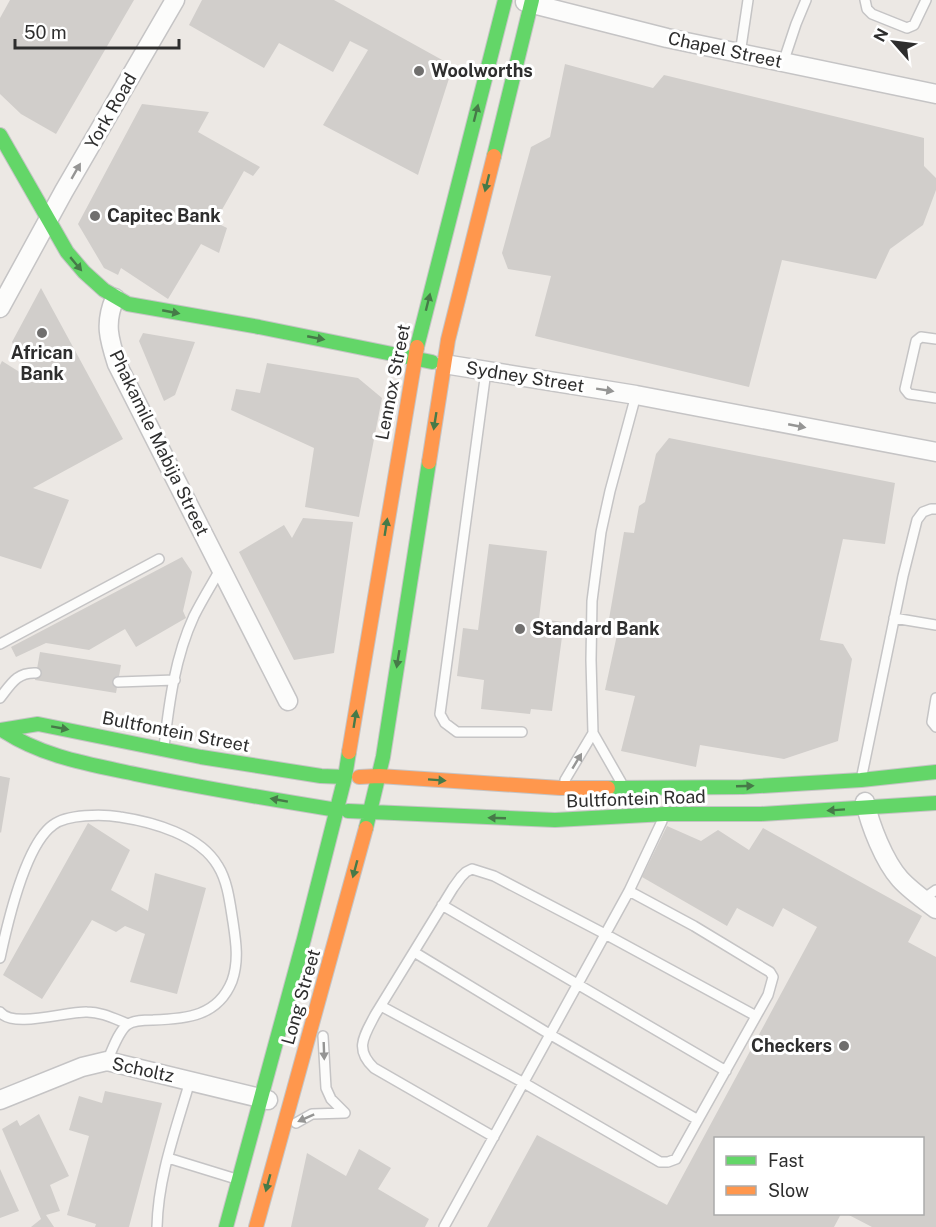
<svg xmlns="http://www.w3.org/2000/svg" width="936" height="1227" font-family="'Public Sans',sans-serif">
  <style>
    .building { fill: #d1cecb }
    .lines { fill: none; stroke-linecap: round; stroke-linejoin: round }
    .lane-casing { stroke: #c5c4c5; stroke-width: 12 }
    .street-casing { stroke: #c5c4c5; stroke-width: 21 }
    .fast-casing { stroke: #c5c4c5; stroke-width: 16 }
    .slow-casing { stroke: #c5c4c5; stroke-width: 16 }
    .lane { stroke: #fcfcfb; stroke-width: 9 }
    .street { stroke: #fcfcfb; stroke-width: 18 }
    .fast { stroke: #63d668; stroke-width: 14 }
    .slow { stroke: #ff974d; stroke-width: 14 }
    .oneway { fill: #467a48 }
    .oneway2 { fill: #959594 }
    .poi-dot { fill: #706f6e; stroke: #fff; stroke-width: 2 }
    .labels { text-anchor: middle; stroke-width: 6; stroke-linejoin: round; paint-order: stroke }
    .street-label { font-size: 18px; fill: #2e2e2e; stroke: #fff }
    .poi-label { font-size: 18px; font-weight: bold; fill: #2e2e2e; stroke: #fff; text-anchor: start }
  </style>
  <rect width="100%" height="100%" fill="#ece8e4"/>
  <path class="building" d="M 10,0 L 134,0 L 56,134 L 21,114 L 0,94 L 0,18 Z
    M 202,0 L 334,0 L 453,66 L 418,175 L 323,125 L 368,50 L 350,41 L 333,72 L 279,43 L 264,68 L 189,25 Z
    M 565,64 L 653,88 L 664,75 L 924,138 L 924,166 L 936,178 L 936,190 L 923,225 L 890,249 L 876,279 L 782,260 L 749,387 L 535,336 L 551,276 L 508,269 L 502,253 L 531,147 L 550,137 Z
    M 142,104 L 209,112 L 198,132 L 260,167 L 253,176 L 244,171 L 215,222 L 227,228 L 219,253 L 201,244 L 168,299 L 121,268 L 118,275 L 104,268 L 78,224 Z
    M 41,288 L 123,439 L 33,488 L 69,500 L 41,569 L 0,556 L 0,365 L 2,361 L 29,378 L 12,342 Z
    M 143,333 L 195,342 L 175,395 L 164,401 L 139,341 Z
    M 267,363 L 358,378 L 382,398 L 359,517 L 305,507 L 314,448 L 231,410 L 236,389 L 260,393 Z
    M 669,438 L 895,483 L 885,544 L 843,539 L 820,640 L 843,644 L 852,659 L 838,741 L 784,759 L 700,745 L 696,767 L 621,751 L 635,696 L 605,690 L 620,621 L 609,619 L 624,532 L 634,533 L 639,506 L 645,502 L 656,454 Z
    M 303,518 L 353,522 L 334,653 L 294,660 L 239,552 L 284,525 L 292,538 Z
    M 489,544 L 547,551 L 539,619 L 564,622 L 552,711 L 531,709 L 530,714 L 481,709 L 484,680 L 457,676 L 463,628 L 478,630 Z
    M 182,557 L 192,572 L 183,611 L 186,618 L 136,647 L 125,629 L 89,650 L 46,643 L 16,657 L 11,647 Z
    M 40,652 L 121,665 L 116,693 L 35,680 Z
    M 0,776 L 10,778 L 1,833 L 0,832 Z
    M 88,823 L 130,850 L 111,890 L 148,911 L 155,873 L 206,888 L 177,994 L 130,982 L 145,934 L 125,926 L 116,932 L 92,920 L 42,999 L 3,975 Z
    M 667,826 L 701,841 L 718,830 L 749,850 L 763,828 L 922,916 L 908,942 L 936,957 L 936,1227 L 872,1227 L 847,1214 L 922,1214 L 922,1138 L 716,1138 L 716,1214 L 841,1214 L 834,1227 L 487,1227 L 537,1135 L 667,1205 L 817,927 L 783,908 L 773,927 L 737,908 L 727,926 L 642,877 Z
    M 105,1091 L 162,1103 L 129,1227 L 95,1227 L 96,1224 L 67,1215 L 89,1136 L 69,1130 L 79,1096 L 102,1103 Z
    M 39,1114 L 69,1176 L 50,1185 L 60,1211 L 46,1215 L 54,1227 L 31,1227 L 41,1219 L 2,1129 L 17,1120 L 20,1126 Z
    M 359,1149 L 391,1168 L 378,1189 L 429,1219 L 425,1227 L 291,1227 L 307,1153 L 346,1176 Z
    M 0,1169 L 19,1211 L 0,1218 Z"/>
  <g class="lines">
    <defs>
      <path id="lane" d="M 865,0 L 867,9 L 872,14 L 907,28 L 914,25 L 926,0
        M 740,54 L 748,0
        M 783,63 L 796,24 L 806,0
        M 936,339 L 921,337 L 916,341 L 905,389 L 909,394 L 936,398
        M 486,371 L 440,714 L 445,723 L 457,732 L 522,732
        M 894,618 L 936,625
        M 0,644 L 159,559
        M 118,682 L 175,680
        M 0,698 C 11,684 17,672 36,673
        M 936,698 L 932,722 L 936,727
        M 164,747 C 169,703 175,657 194,616 C 202,600 212,584 221,568
        M 862,775 L 903,576 L 917,520 L 923,512 L 931,509 L 936,509
        M 565,780 L 593,733
        M 621,782 L 593,733 L 591,660 L 592,601 L 601,532 L 610,491 L 636,395
        M 923,899 L 936,890
        M 442,905 L 726,1071
        M 414,952 L 551,1035 L 698,1120
        M 0,958 C 7,925 25,845 53,825 C 67,814 103,814 120,817 C 153,822 200,835 218,866 C 228,882 230,904 233,922 C 236,942 239,961 232,981 C 218,1016 187,1019 153,1020 C 145,1020 133,1020 127,1025 C 118,1032 112,1051 107,1061
        M 381,1006 L 524,1083 L 660,1162 L 668,1162 L 676,1159 L 768,995 L 773,977 L 770,972 L 694,926 L 629,891
        M 0,1012 C 13,1029 67,1011 87,1012 C 102,1012 115,1019 128,1024
        M 323,1036 L 326,1088 L 331,1099 L 345,1113
        M 296,1123 L 312,1114 L 345,1113
        M 494,1137 L 374,1068 C 354,1049 364,1036 375,1015 L 453,888 L 461,877 L 466,872 L 472,869 L 494,876 L 605,934 L 756,1016
        M 168,1158 L 233,1178
        M 157,1227 C 158,1177 176,1129 190,1081
        M 444,1227 L 629,891 L 662,821"/>
      <path id="street" d="M 525,2 L 667,38 L 936,94
        M 115,298 C 104,323 109,339 117,364 L 288,701
        M 0,308 L 64,191 L 175,0
        M 444,364 L 636,395 L 936,452
        M 865,802 C 870,825 884,861 900,879 C 910,890 924,900 936,909
        M 0,1100 L 82,1067 L 107,1061 L 268,1100"/>
      <path id="fast" d="M 0,135 L 67,252 L 84,272 L 104,290 L 128,304 L 259,327 L 432,362
        M 494,156 L 532,0
        M 417,347 L 505,0
        M 0,730 L 38,724 L 201,757 L 321,776 L 345,777
        M 2,730 C 43,757 88,764 135,774 C 202,788 269,799 337,810
        M 608,788 L 743,787 L 861,780 L 936,772
        M 348,811 L 555,820 L 665,814 L 761,814 L 936,803
        M 366,828 L 383,757 L 429,462
        M 226,1227 L 304,939 L 345,777 L 349,752"/>
      <path id="slow" d="M 429,462 L 448,340 L 494,156
        M 349,752 L 417,347
        M 359,777 L 379,776 L 560,788 L 608,788
        M 256,1227 L 366,828"/>
    </defs>
    <use href="#lane" class="lane-casing"/>
    <use href="#street" class="street-casing"/>
    <use href="#fast" class="fast-casing"/>
    <use href="#slow" class="slow-casing"/>
    <use href="#lane" class="lane"/>
    <use href="#street" class="street"/>
    <use href="#fast" class="fast"/>
    <use href="#slow" class="slow"/>
  </g>
  <defs><path id="oneway-solid" d="M-6-.8H1V-3.2L6.5 0L1 3.2V.8H-6Z" transform="scale(1.5)"/></defs>
  <g class="oneway">
    <use href="#oneway-solid" transform="translate(476 113) rotate(-76)"/>
    <use href="#oneway-solid" transform="translate(487 183) rotate(104)"/>
    <use href="#oneway-solid" transform="translate(76 264) rotate(50)"/>
    <use href="#oneway-solid" transform="translate(428 302) rotate(-76)"/>
    <use href="#oneway-solid" transform="translate(171 312) rotate(11)"/>
    <use href="#oneway-solid" transform="translate(316 338) rotate(11)"/>
    <use href="#oneway-solid" transform="translate(435 421) rotate(99)"/>
    <use href="#oneway-solid" transform="translate(386 527) rotate(-81)"/>
    <use href="#oneway-solid" transform="translate(398 659) rotate(99)"/>
    <use href="#oneway-solid" transform="translate(355 719) rotate(-81)"/>
    <use href="#oneway-solid" transform="translate(60 728) rotate(10)"/>
    <use href="#oneway-solid" transform="translate(437 780) rotate(4)"/>
    <use href="#oneway-solid" transform="translate(745 786) rotate(-2)"/>
    <use href="#oneway-solid" transform="translate(279 800) rotate(-170)"/>
    <use href="#oneway-solid" transform="translate(836 810) rotate(176)"/>
    <use href="#oneway-solid" transform="translate(497 818) rotate(-178)"/>
    <use href="#oneway-solid" transform="translate(355 869) rotate(105)"/>
    <use href="#oneway-solid" transform="translate(268 1183) rotate(105)"/>
  </g>
  <g class="oneway2">
    <use href="#oneway-solid" transform="translate(76 171) rotate(-60)"/>
    <use href="#oneway-solid" transform="translate(605 390) rotate(9)"/>
    <use href="#oneway-solid" transform="translate(797 426) rotate(11)"/>
    <use href="#oneway-solid" transform="translate(577 761) rotate(-59)"/>
    <use href="#oneway-solid" transform="translate(324 1051) rotate(88)"/>
    <use href="#oneway-solid" transform="translate(306 1118) rotate(156)"/>
  </g>
  <g class="poi-dot">
    <circle cx="419" cy="71" r="6"/>
    <circle cx="95" cy="216" r="6"/>
    <circle cx="42" cy="333" r="6"/>
    <circle cx="520" cy="629" r="6"/>
    <circle cx="844" cy="1046" r="6"/>
  </g>
  <g class="labels">
    <g class="street-label">
      <text transform="translate(725 50) rotate(12)" y="6">Chapel Street</text>
      <text transform="translate(111 111) rotate(-60)" y="6">York Road</text>
      <text transform="translate(525 377) rotate(9)" y="6">Sydney Street</text>
      <text transform="translate(393 382) rotate(-79)" y="6">Lennox Street</text>
      <text transform="translate(159 443) rotate(64)" y="6">Phakamile Mabija Street</text>
      <text transform="translate(176 732) rotate(11)" y="6">Bultfontein Street</text>
      <text transform="translate(636 799) rotate(-2)" y="6">Bultfontein Road</text>
      <text transform="translate(301 997) rotate(-74)" y="6">Long Street</text>
      <text transform="translate(143 1070) rotate(12)" y="6">Scholtz</text>
    </g>
    <g class="poi-label">
      <text x="431" y="77">Woolworths</text>
      <text x="107" y="222">Capitec Bank</text>
      <text x="42" y="359" text-anchor="middle">African<tspan x="42" dy="21">Bank</tspan></text>
      <text x="532" y="635">Standard Bank</text>
      <text x="832" y="1052" text-anchor="end">Checkers</text>
    </g>
  </g>
  <rect x="714" y="1137" width="210" height="78" fill="#ffffff" stroke="#ababab" stroke-width="1.5"/>
  <rect x="726" y="1156" width="30" height="9" fill="#63d668" stroke="#ababab" stroke-width="1.5"/>
  <text x="768" y="1167" font-size="18" fill="#2e2e2e">Fast</text>
  <rect x="726" y="1186" width="30" height="9" fill="#ff974d" stroke="#ababab" stroke-width="1.5"/>
  <text x="768" y="1197" font-size="18" fill="#2e2e2e">Slow</text>
  <g transform="translate(894 42) rotate(298)" stroke="#ffffff" stroke-width="4.5" paint-order="stroke">
  <path d="M0-4.5L10 22L0 15L-10 22Z" fill="#2e2e2e"/>
  <text y="-9" font-size="16" font-weight="bold" text-anchor="middle" fill="#2e2e2e">N</text>
  </g>
  <path d="M15 39v9h164v-9" fill="none" stroke="#2e2e2e" stroke-width="3"/>
  <text x="24" y="39" font-size="18" fill="#2e2e2e" stroke="#ffffff" stroke-width="4.5" paint-order="stroke">50 m</text>
</svg>
